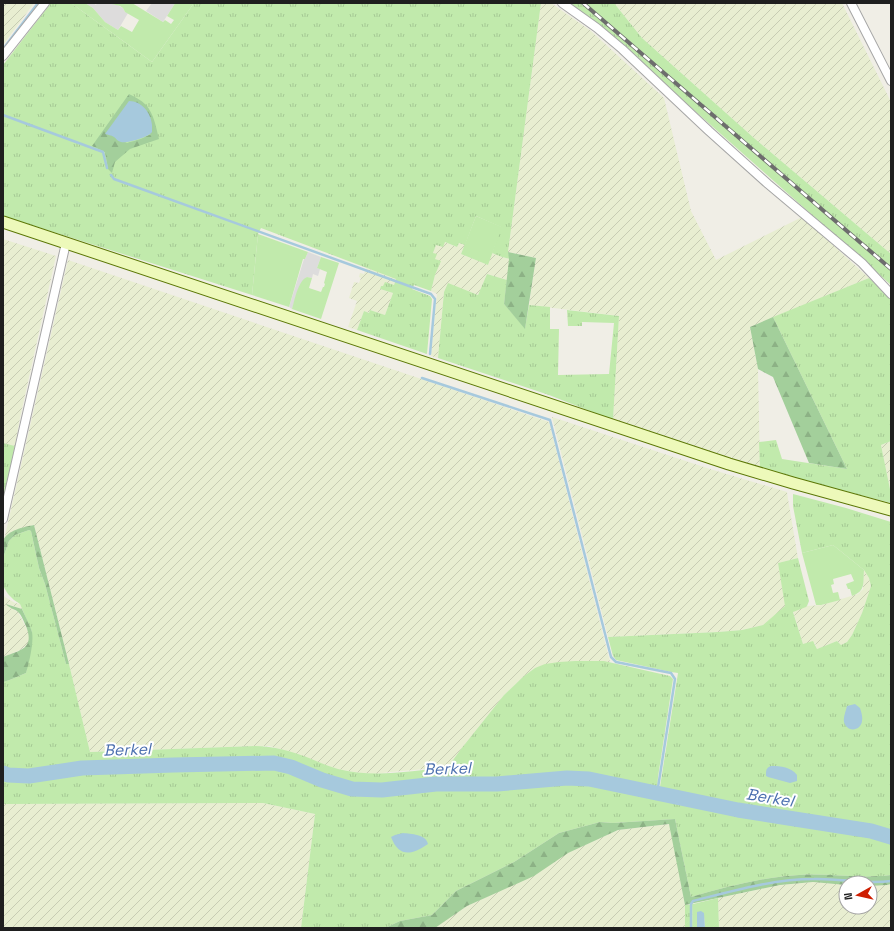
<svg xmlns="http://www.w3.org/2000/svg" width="894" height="931" font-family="'Space Grotesk',sans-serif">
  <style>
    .residential { fill: #dddcdc }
    .farmland { fill: url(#farmland-furrows) }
    .grass { fill: url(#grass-tufts) }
    .forest { fill: url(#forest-firs); fill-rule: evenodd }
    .garden { fill: #c1eaac }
    .water { fill: #a6c9dd }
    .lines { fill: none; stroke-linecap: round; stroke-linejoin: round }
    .stream { stroke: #a6c9dd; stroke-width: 2.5 }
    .river { stroke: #a6c9dd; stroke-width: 15 }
    .street-casing { stroke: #a6a6a6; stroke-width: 10 }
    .secondary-casing { stroke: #5b7705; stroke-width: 13 }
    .street { stroke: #fff; stroke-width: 8 }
    .secondary { stroke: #edf9ba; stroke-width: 11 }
    .rail-casing { stroke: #6d6d6d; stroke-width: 4 }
    .rail { stroke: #fff; stroke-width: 2.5; stroke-dasharray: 8; stroke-linecap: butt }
    .labels { text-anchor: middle; stroke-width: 4; stroke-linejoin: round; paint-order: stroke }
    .water-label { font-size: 16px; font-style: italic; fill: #4b6faf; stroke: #fff }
  </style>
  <defs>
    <pattern id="farmland-furrows" width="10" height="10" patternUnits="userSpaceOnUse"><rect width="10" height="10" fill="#e8eed1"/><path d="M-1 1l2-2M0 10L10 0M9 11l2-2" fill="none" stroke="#c7ccb3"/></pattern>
    <pattern id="grass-tufts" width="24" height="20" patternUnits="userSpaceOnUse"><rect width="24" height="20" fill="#c1eaac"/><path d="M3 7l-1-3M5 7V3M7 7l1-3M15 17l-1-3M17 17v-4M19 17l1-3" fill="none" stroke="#a5c894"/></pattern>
    <pattern id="forest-firs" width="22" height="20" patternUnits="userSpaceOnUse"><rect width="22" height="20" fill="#a3cf9b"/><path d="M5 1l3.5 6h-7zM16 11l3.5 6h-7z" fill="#8cb185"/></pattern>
  </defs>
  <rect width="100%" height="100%" fill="#f0eee6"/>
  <path class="residential" d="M 85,3 L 93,3 L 96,5 L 97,3 L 108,3 L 117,5 L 123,8 L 125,12 L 128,13 L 118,30 L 105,22 L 93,8 Z
    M 152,3 L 175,3 L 174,4 L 174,5 L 163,22 L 146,11 Z
    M 308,252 L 321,257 L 317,268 L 320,269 L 318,276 L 313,274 L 312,278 L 307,277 L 300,285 L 292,309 L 289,307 L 304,259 L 305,259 Z"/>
  <path class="farmland" d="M 3,3 L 34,3 L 3,45 Z
    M 541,3 L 551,3 L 591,31 L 664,98 L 691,211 L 716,260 L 802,217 L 869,278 L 750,327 L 758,369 L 760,469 L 613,420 L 619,316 L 529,305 L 536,258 L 508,252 Z
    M 614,3 L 842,3 L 891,102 L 891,254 L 754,138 L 642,38 Z
    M 3,239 L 56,256 L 20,418 L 15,446 L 3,443 Z
    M 445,242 L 457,247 L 459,243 L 465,245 L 461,254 L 488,265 L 492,253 L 502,257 L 510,259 L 507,280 L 487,274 L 478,295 L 448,284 L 444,292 L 438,358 L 431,356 L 437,294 L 431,291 L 435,275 L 440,262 L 435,259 L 433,253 L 436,244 Z
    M 68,260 L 549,422 L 610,662 L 576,661 L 535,668 L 524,676 L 504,695 L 461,749 L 448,767 L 391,772 L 374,774 L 360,773 L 337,769 L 280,749 L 269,746 L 255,746 L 90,752 L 69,664 L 34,525 L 17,530 L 9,534 L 4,540 Z
    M 366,268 L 396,279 L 394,285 L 381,286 L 380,289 L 393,293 L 385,315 L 370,310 L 369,313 L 364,311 L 357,330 L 348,327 L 357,301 L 349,298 L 354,282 L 359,283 L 361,278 L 359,277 L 360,273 L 364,274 Z
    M 552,417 L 710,469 L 787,492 L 788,499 L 798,558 L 778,563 L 786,606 L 763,625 L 742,630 L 718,632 L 608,637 Z
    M 891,441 L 891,494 L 881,445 Z
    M 864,570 L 869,578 L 871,586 L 862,613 L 852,635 L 847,642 L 841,645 L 837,641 L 817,649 L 815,643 L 803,644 L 793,611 L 807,606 L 821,605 L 858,594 L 863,589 Z
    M 3,594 L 5,597 L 15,603 L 20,604 L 22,609 L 7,604 L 9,607 L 18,612 L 29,633 L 29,643 L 27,645 L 20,650 L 3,657 Z
    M 3,803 L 6,804 L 263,803 L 315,814 L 301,928 L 3,928 Z
    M 670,824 L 685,905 L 685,928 L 434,928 L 467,906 L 534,875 L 567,853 L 618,830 Z
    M 813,882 L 846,885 L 846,907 L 870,907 L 870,886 L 887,885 L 891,884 L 891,928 L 719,928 L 718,898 L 780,885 Z"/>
  <path class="grass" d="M 51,3 L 71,3 L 152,62 L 194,3 L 541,3 L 508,252 L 510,259 L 502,257 L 492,253 L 501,227 L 476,216 L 465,245 L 459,243 L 457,247 L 445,242 L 443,247 L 436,245 L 433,253 L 437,254 L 435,259 L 441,261 L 435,275 L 431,291 L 414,285 L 412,289 L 430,296 L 432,299 L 427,354 L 357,330 L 364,311 L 369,313 L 370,310 L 385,315 L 393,293 L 380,289 L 381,286 L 383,286 L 385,282 L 394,285 L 396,279 L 261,228 L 258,234 L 252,295 L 3,216 L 3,65 Z
    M 567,3 L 614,3 L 642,38 L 754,138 L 891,254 L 891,285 L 598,25 Z
    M 487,274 L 507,280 L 504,304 L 525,328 L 529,305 L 550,307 L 550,329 L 559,329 L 558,375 L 609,374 L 614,323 L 582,322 L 582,326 L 568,326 L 567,310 L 619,316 L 613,420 L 549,395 L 438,358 L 444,292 L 448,283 L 478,295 Z
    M 869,278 L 891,298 L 891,441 L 881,445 L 891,494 L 891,503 L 760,469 L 759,442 L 776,440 L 782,459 L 847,469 L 773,317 Z
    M 3,443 L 15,446 L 3,501 Z
    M 793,494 L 846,508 L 891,522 L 891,835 L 870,830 L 739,809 L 659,793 L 678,673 L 671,672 L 616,660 L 613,656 L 608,637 L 718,632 L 742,630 L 763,625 L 785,606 L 778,563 L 798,558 L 809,601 L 807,606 L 806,607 L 793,612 L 803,644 L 813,641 L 817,649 L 837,641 L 841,645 L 847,642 L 852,635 L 862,613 L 871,586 L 869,578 L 864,570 L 833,545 L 802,553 L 793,506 Z
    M 29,530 L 31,531 L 39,568 L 45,584 L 66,664 L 69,664 L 90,752 L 255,746 C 274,746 291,751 309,758 C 318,762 328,766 338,769 C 374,778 411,771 448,767 L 461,749 L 504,695 L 524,676 L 535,668 L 545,664 L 559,662 L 575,661 L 604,661 L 670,676 L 673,679 L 658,777 L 657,792 L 591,778 L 567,777 L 492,781 L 436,781 L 386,786 L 360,786 L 326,779 L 292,765 L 276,760 L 90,766 L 68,767 L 41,773 L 27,774 L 7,772 L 3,771 L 3,682 C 11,680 18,676 26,673 L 32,632 L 20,604 L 14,600 L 8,594 L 3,586 L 3,558 L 9,541 L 15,535 Z
    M 255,765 L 274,765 L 291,769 L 324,783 L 351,791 L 385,792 L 436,787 L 498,787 L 567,779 L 589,781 L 737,812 L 870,832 L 891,838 L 891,875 C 860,879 830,873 799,875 C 762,877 726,887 691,897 L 675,819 L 613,823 L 600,822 L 559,833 L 514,862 L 456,891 L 432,915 L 400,921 L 385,928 L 301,928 L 315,814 L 263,803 L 5,804 L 3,803 L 3,779 L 19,780 L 3,777 L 3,775 L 9,776 L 30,778 L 59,773 L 92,770 Z
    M 693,904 L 692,928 L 685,928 L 685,905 Z"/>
  <path class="forest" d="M 129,94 C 135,97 141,100 146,105 C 154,114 156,127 159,139 L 130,149 L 115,162 L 112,173 L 108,169 L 105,152 L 92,146 ZM 151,134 C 146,136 142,139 137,140 C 133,142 131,141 127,143 L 112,135 Z
    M 508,252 L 536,258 L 525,329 L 504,304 L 509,259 Z
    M 773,317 L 847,469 L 809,463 L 773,377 L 758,369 L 750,327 Z
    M 34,525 L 69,664 L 66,664 L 45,584 L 39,568 L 31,531 L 29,530 L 15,535 L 9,541 L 3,558 C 3,553 2,546 3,541 C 7,530 24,527 34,525 Z
    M 6,604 L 22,609 C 25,616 30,625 32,632 C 34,643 29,663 26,673 C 18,676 11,680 3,682 L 3,657 C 20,650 35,649 26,626 C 24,622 22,616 19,613 C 16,609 10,609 6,604 Z
    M 675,819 L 691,897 C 726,887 762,877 799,875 C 830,873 860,879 891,875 L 891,884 L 887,885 L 870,886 L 870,883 L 846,883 L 846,885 L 813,882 L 780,885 L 685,905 L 669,824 L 618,830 L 568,853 L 534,876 L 467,906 L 435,928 L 385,928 L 400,921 L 432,915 L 456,891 L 514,862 L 559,833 L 600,822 L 613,823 Z"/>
  <path class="garden" d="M 71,3 L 85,3 L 93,8 L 105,22 L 118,30 L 121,26 L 132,32 L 139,20 L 125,12 L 123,8 L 120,6 L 108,3 L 132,3 L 163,22 L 165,20 L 171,24 L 174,20 L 167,16 L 174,5 L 175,3 L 194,3 L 152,62 Z
    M 476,216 L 502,227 L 488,265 L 461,254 Z
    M 258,234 L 308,252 L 305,259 L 303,259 L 289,307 L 252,295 Z
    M 321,257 L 339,263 L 321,319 L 292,309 C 295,299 298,281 307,277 L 312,278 L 309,288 L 321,292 L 323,287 L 324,287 L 325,284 L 324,283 L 327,272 L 317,268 Z
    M 833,545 L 864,570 C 863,583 866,591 852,596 L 850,589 L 848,589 L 846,584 L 854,581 L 851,574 L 833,579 L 834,584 L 831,585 L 833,593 L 838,592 L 840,600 L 821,605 L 816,605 L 802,553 Z
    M 718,898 L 719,928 L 705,928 L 704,916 L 697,912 L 697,928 L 692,928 L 693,904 Z"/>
  <path class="water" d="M 129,101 C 142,101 151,113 152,125 C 152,126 152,131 152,132 C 149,137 126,144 121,142 C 117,141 117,139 114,137 C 111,135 108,135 105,134 Z
    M 855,704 L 860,708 C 861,711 863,717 862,721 C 861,731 847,733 844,722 C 843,717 846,711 847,706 Z
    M 771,766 C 781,766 791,767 797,775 L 797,781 L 790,783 L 768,777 L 766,776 C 766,770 766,768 771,766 Z
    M 403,833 C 411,834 426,834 428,844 C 412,855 399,858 391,837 L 395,835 Z
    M 701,911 L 704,913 L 705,928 L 697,928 L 697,912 Z"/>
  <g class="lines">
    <path class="stream" d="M 3,49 L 38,3
      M 3,115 L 103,152 L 107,168
      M 111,175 L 114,179 L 431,294 L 435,299 L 430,354
      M 422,378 L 550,420 L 611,657 L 616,662 L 671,673 L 675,679 L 657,794
      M 691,928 L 691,904 L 693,901 C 732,891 773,879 814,879 C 840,878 865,885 891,881"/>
    <path class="river" d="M 3,773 L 8,775 L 29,776 L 82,768 L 174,765 L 274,763 L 291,767 L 322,780 L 352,789 L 382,790 L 436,784 L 497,784 L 567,778 L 589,779 L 738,810 L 871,831 L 891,837"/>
    <defs>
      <path id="street" d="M 562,3 L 597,28 L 622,49 L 709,131 L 768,184 L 862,263 L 891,294
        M 851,3 L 891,81
        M 3,56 L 45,3
        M 3,519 L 66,243"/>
      <path id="secondary" d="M 3,222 L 729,464 L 793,483 L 891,510"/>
    </defs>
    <use href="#street" class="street-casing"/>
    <use href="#secondary" class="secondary-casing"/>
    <use href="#street" class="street"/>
    <use href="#secondary" class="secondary"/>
    <defs>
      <path id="rail" d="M 583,3 L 891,269"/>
    </defs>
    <use href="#rail" class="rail-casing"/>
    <use href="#rail" class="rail"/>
  </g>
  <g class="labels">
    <g class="water-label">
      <text transform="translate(127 749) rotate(-2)" y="6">Berkel</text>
      <text transform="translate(447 768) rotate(-2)" y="6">Berkel</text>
      <text transform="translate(770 797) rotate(9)" y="6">Berkel</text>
    </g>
  </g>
  <rect width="894" height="931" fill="none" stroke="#1f1f1f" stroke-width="8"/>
  <g transform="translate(858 895) rotate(262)"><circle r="19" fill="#ffffff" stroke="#a5a5a5"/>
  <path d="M0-3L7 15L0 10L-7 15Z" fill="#ce1e01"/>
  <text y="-6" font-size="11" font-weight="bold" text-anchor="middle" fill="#1f1f1f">N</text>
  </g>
</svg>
